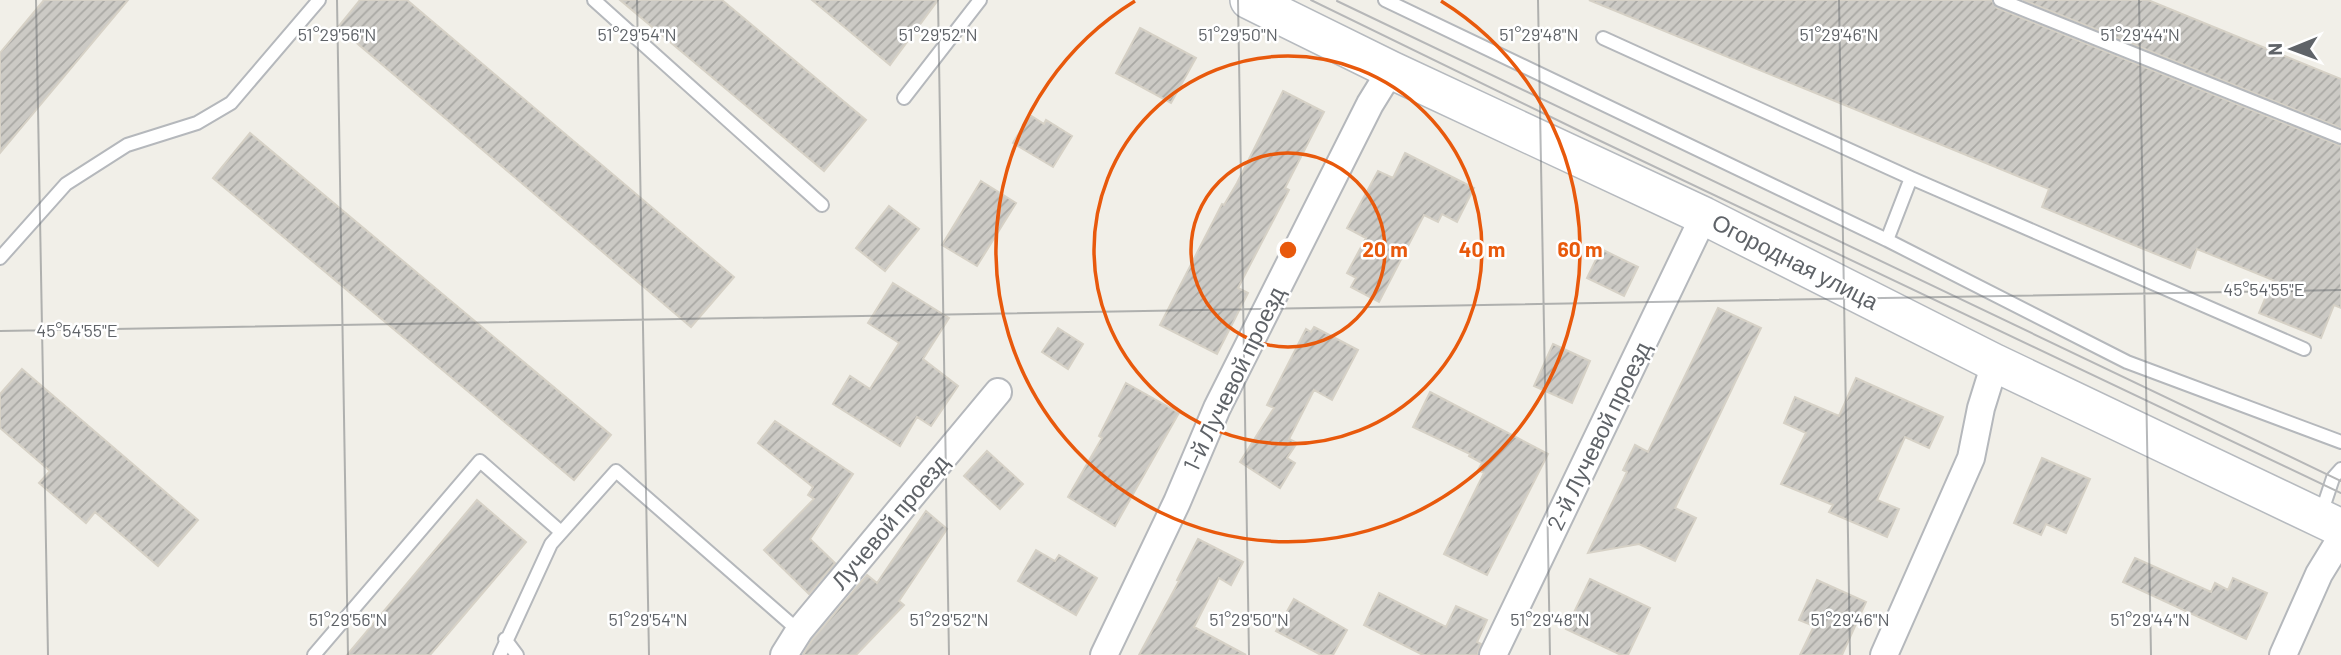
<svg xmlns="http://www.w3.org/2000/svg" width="2341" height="655" font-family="Barlow,sans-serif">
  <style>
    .building { fill: url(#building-hatch); stroke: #d6d1c6; stroke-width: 2 }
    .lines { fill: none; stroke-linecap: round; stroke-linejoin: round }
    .lane-casing { stroke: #b5b8bc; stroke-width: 16 }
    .street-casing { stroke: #b5b8bc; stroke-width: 30 }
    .secondary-casing { stroke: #b6babf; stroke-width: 40 }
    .lane { stroke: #fff; stroke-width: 12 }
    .street { stroke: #fff; stroke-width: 26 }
    .secondary { stroke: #fff; stroke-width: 37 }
    .tram { stroke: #b6b7b8; stroke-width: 2 }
    .ticks { fill: none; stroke: #5f6368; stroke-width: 2; stroke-opacity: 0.45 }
    .ring { fill: none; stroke: #e8590c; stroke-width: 3.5 }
    .labels { text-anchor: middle; stroke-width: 5; stroke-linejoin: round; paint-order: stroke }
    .street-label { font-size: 23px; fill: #5f6368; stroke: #fff }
    .ticks-label { font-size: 18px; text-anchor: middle; fill: #5f6368; stroke: #fff; stroke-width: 5; stroke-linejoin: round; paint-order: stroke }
    .centre { fill: #e8590c; stroke: #fff; stroke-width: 3.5 }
    .ring-label { font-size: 21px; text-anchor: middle; font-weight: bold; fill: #e8590c; stroke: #fff; stroke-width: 5; stroke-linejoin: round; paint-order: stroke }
  </style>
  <defs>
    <pattern id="building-hatch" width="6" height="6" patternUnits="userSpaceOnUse" patternTransform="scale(1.75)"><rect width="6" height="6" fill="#cccac5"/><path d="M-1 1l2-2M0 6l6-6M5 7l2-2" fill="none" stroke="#a9a8a4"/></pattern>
  </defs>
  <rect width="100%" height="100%" fill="#f1efe8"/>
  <path class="building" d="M 44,0 L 128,0 L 0,153 L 0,53 Z
    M 360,0 L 407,0 L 734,277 L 691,327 L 338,27 Z
    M 620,0 L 722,0 L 866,120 L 824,171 Z
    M 812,0 L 938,0 L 890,65 Z
    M 1589,0 L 1991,0 L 1997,8 L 2341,146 L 2341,308 L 2334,305 L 2321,338 L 2259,313 L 2273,280 L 2197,249 L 2190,268 L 2124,241 L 2042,207 L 2049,189 Z
    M 2023,0 L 2148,0 L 2341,79 L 2341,128 Z
    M 1140,28 L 1196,58 L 1171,103 L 1116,73 Z
    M 1283,91 L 1324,112 L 1285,188 L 1289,190 L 1238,288 L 1248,293 L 1217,354 L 1160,325 L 1222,204 L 1224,205 L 1237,183 Z
    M 1030,115 L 1044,124 L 1046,120 L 1072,136 L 1053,167 L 1013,143 Z
    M 250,133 L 611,435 L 574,480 L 213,178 Z
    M 1405,153 L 1474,188 L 1457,222 L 1442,214 L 1438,222 L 1424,215 L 1379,302 L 1351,287 L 1356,278 L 1347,273 L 1366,238 L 1347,228 L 1378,171 L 1393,178 Z
    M 981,181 L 1016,203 L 977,266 L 942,245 Z
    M 889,206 L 919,229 L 885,271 L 856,248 Z
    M 1601,249 L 1638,267 L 1624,296 L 1587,278 Z
    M 893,283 L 949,318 L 923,359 L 958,386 L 931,426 L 917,417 L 900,446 L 833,404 L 850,376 L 870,389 L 899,343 L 868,323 Z
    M 1718,308 L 1761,328 L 1675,508 L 1696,518 L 1675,561 L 1639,544 L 1588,553 L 1627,472 L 1623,470 L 1635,445 L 1648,452 Z
    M 1314,327 L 1358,350 L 1332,400 L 1314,390 L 1289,439 L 1297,443 L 1287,458 L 1295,463 L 1280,488 L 1240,462 L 1274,408 L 1267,405 L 1306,329 L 1311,332 Z
    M 1058,328 L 1083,344 L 1068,369 L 1042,352 Z
    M 1553,344 L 1590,361 L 1572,403 L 1534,386 Z
    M 22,369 L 198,520 L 158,566 L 95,512 L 86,523 L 39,483 L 50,471 L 0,428 L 0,394 Z
    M 1856,378 L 1943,417 L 1929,448 L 1905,437 L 1877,500 L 1899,509 L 1887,537 L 1829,512 L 1833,505 L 1781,484 L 1806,433 L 1784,423 L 1795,397 L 1839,416 Z
    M 1126,383 L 1179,413 L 1115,526 L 1068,497 L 1102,438 L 1099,436 Z
    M 1430,392 L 1548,454 L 1487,575 L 1444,554 L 1484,473 L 1478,470 L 1482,463 L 1469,456 L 1470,454 L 1413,427 Z
    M 775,421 L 853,474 L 810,539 L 835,563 L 809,594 L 764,550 L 814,499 L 808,495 L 813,487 L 758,443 Z
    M 987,451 L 1023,484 L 1000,509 L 964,476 Z
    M 2042,458 L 2090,479 L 2066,533 L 2046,524 L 2041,535 L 2014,523 Z
    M 477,500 L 526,542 L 430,655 L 347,655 Z
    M 926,511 L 947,529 L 899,601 L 904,605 L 856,655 L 803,655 L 812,640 L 867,575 L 877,583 Z
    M 1198,539 L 1243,562 L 1231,585 L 1219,578 L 1194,627 L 1246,655 L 1139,655 L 1179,581 L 1177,580 Z
    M 1036,550 L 1055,561 L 1059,555 L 1097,578 L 1076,615 L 1018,581 Z
    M 2135,558 L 2211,592 L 2215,583 L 2228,590 L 2233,578 L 2267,593 L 2246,639 L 2123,582 Z
    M 1590,579 L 1650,608 L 1628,655 L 1621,655 L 1566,629 Z
    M 1817,580 L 1866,602 L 1842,655 L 1800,655 L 1814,626 L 1799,620 Z
    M 1379,593 L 1446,627 L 1456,606 L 1487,620 L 1477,642 L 1481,644 L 1477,655 L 1423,655 L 1364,625 Z
    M 1294,599 L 1347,630 L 1333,655 L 1321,655 L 1276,631 Z"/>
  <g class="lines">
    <defs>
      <path id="lane" d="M 594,0 L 822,205
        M 1385,0 L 1887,240 L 2127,362 L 2341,442
        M 2000,0 L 2341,137
        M 1603,38 L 1911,178
        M 904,98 L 980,0
        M 1887,240 L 1911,178 L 2304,349
        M 0,258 L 66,184 L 127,145 L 197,123 L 231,103 L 319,0
        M 2321,514 L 2333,478 L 2341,469
        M 505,639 L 517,655
        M 314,655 L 480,461 L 561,532
        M 500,655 L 551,544 L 616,471 L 799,631"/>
      <path id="street" d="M 784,655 L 799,631 L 998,392
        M 1104,655 L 1177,502 L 1217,408 L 1370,104 L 1391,70
        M 1493,655 L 1704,216
        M 1884,655 L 1971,458 L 1981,408 L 1995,363
        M 2283,655 L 2319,574 L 2341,538"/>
      <path id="secondary" d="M 1249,0 L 1391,70 L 1704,216 L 1995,363 L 2341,528"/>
    </defs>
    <use href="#lane" class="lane-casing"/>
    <use href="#street" class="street-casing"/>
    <use href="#secondary" class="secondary-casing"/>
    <use href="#lane" class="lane"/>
    <use href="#street" class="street"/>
    <use href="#secondary" class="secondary"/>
    <path class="tram" d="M 1311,0 L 1590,136 L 2341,493
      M 1337,1 L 2341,481"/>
  </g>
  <path class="ticks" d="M 36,0 L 48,655M 337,0 L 348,655M 637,0 L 649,655M 938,0 L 949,655M 1238,0 L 1249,655M 1538,0 L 1550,655M 1839,0 L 1850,655M 2139,0 L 2151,655M 0,331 L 2341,290"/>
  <g class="ring">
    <circle cx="1288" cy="250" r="97"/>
    <circle cx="1288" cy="250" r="194"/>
    <path d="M1441 1A292 292 0 1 1 1135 1"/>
  </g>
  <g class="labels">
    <g class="street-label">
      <text transform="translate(1795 262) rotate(27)" y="8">Огородная улица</text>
      <text transform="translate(1234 379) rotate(-64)" y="8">1-й Лучевой проезд</text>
      <text transform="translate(1599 436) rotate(-64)" y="8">2-й Лучевой проезд</text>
      <text transform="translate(890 522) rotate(-50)" y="8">Лучевой проезд</text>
    </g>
  </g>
  <g class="ticks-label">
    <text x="337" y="41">51°29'56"N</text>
    <text x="637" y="41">51°29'54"N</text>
    <text x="938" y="41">51°29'52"N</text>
    <text x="1238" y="41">51°29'50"N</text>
    <text x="1539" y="41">51°29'48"N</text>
    <text x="1839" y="41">51°29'46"N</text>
    <text x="2140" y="41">51°29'44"N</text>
    <text x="2264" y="296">45°54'55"E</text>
    <text x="77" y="337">45°54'55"E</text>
    <text x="348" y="626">51°29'56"N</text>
    <text x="648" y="626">51°29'54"N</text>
    <text x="949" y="626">51°29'52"N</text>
    <text x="1249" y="626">51°29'50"N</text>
    <text x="1550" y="626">51°29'48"N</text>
    <text x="1850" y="626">51°29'46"N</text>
    <text x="2150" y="626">51°29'44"N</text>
  </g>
  <circle cx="1288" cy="250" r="10" class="centre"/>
  <g class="ring-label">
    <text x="1385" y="257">20 m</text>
    <text x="1482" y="257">40 m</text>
    <text x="1580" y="257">60 m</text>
  </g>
  <g transform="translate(2292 49) rotate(269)" stroke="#ffffff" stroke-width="5" paint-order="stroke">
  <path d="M0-5L12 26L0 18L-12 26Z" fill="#5f6368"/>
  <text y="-10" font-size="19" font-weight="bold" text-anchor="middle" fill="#5f6368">N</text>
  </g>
</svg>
